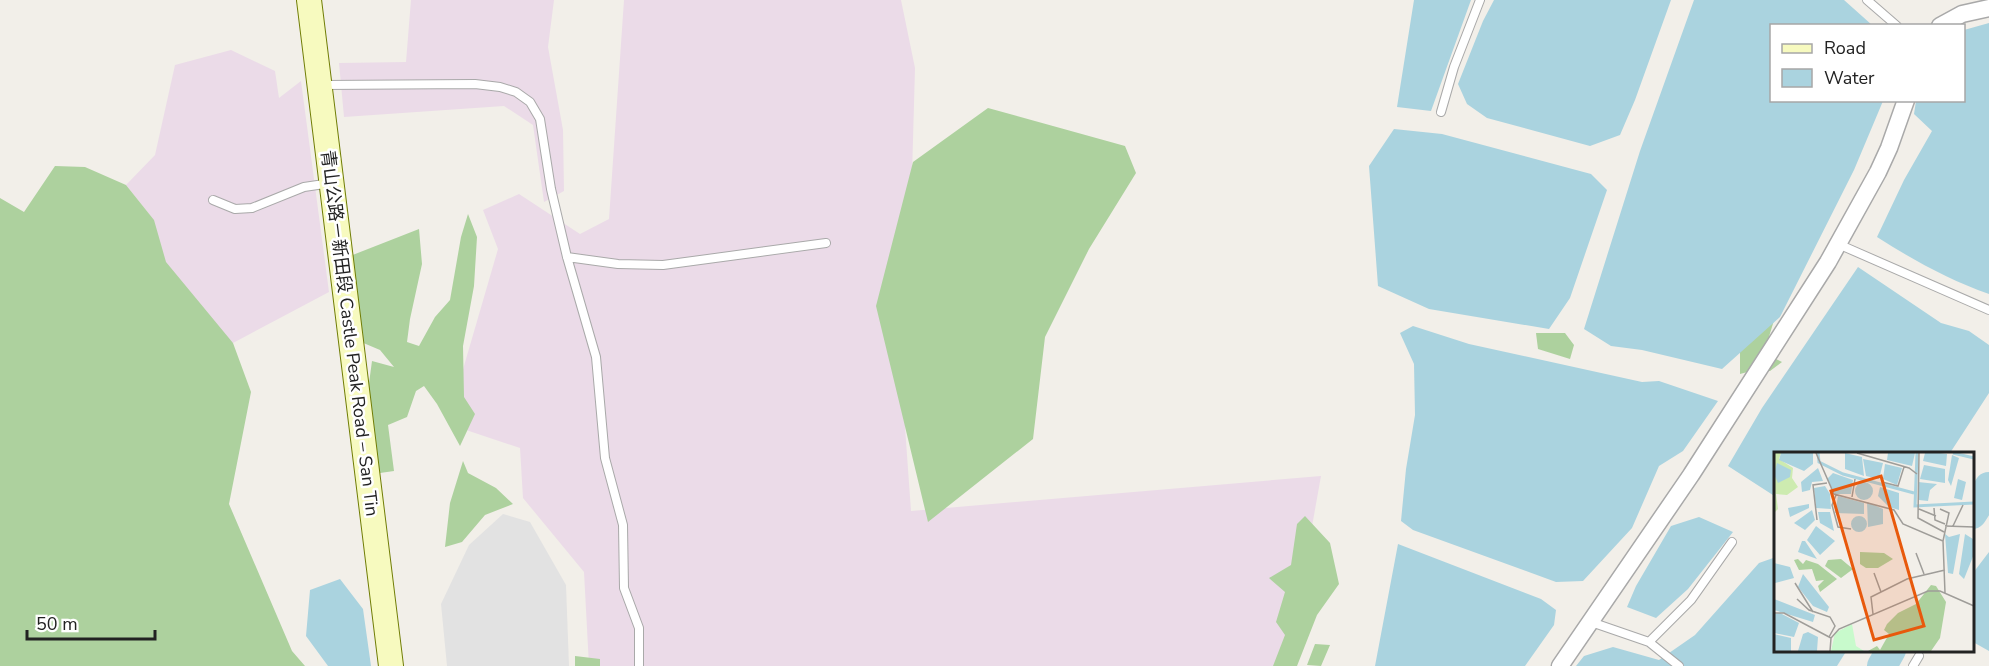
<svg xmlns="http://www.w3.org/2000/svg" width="1989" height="666" font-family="'Nunito Sans','Noto Sans SC',sans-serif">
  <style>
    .industrial { fill: #ebdbe8 }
    .forest { fill: #add19e }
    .parking { fill: #e2e2e2 }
    .water { fill: #aad3df }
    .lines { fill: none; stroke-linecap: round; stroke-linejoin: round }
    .river { stroke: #aad3df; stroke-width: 30 }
    .service-casing { stroke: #a9a9a9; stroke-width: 10 }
    .minor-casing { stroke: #a9a9a9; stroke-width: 19 }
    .secondary-casing { stroke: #707d05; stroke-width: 26 }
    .service { stroke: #fff; stroke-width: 8 }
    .minor { stroke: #fff; stroke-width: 16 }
    .secondary { stroke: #f7fabf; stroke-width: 24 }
    .labels { text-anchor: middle; stroke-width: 5; stroke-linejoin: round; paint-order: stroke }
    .street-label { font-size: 18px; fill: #222; stroke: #fff }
    .inset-river { fill: none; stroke: #aad3df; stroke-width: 3 }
    .inset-road { fill: none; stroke: #9f9d99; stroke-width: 1.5 }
    .view { fill: #e8590c; fill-opacity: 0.15; stroke: #e8590c; stroke-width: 3 }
    .inset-edge { fill: none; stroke: #222; stroke-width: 3 }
  </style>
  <rect width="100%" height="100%" fill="#f2efe9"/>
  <path class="industrial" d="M 411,0 L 554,0 L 548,47 L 563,130 L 564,191 L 544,202 L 533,125 L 504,106 L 344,117 L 339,63 L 406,62 Z
    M 624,0 L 901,0 L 915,68 L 905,427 L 911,511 L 1321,476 L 1287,666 L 589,666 L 584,572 L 523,498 L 520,448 L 469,431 L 448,421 L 498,249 L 483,210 L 519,194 L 580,234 L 609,219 Z
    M 231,50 L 275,71 L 279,98 L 301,81 L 329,292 L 233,343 L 173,291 L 149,214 L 126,185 L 155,155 L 175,65 Z"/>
  <path class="forest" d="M 988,108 L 1125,146 L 1136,173 L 1089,249 L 1045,337 L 1033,439 L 928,522 L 876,306 L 913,162 Z
    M 55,166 L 85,167 L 126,185 L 154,220 L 166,262 L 233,343 L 251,392 L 229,504 L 292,651 L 305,666 L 0,666 L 0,198 L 24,212 Z
    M 468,214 L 477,237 L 474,286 L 463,346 L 464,397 L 475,414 L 460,446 L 437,404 L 424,386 L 416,391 L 407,417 L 388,425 L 394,471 L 373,474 L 365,413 L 372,361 L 394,367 L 380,350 L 354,339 L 345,258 L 419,229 L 422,264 L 410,319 L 407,342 L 419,346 L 435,317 L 450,300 L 461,237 Z
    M 1776,314 L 1767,343 L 1776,359 L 1782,362 L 1770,371 L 1751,371 L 1740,374 L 1740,351 Z
    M 1536,333 L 1565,333 L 1574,345 L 1570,359 L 1538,349 Z
    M 463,461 L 468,473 L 496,488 L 513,504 L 485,515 L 462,542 L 445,547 L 450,503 Z
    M 1305,516 L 1330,543 L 1339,584 L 1317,615 L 1297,666 L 1273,666 L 1285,635 L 1276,622 L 1285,592 L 1269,578 L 1291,565 L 1297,524 Z
    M 1315,644 L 1330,645 L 1321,666 L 1307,665 Z
    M 575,656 L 600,659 L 600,666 L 575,666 Z"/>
  <path class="parking" d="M 503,514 L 530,522 L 566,585 L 569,666 L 447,666 L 441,604 L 469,545 Z"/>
  <path class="water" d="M 1414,0 L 1471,0 L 1431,111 L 1397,107 Z
    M 1494,0 L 1671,0 L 1635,100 L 1620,135 L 1590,146 L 1487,118 L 1467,104 L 1458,84 L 1483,21 Z
    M 1694,0 L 1844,0 L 1872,25 L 1772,26 L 1772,100 L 1883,101 L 1854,170 L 1780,317 L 1722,369 L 1642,350 L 1611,346 L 1584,329 L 1640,151 Z
    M 1989,23 L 1989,294 C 1949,280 1913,260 1877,237 L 1904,180 L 1932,131 L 1914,114 L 1916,101 L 1964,100 L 1964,30 Z
    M 1394,129 L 1442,134 L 1591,174 L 1607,190 L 1570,298 L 1549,329 L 1429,309 L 1378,286 L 1369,166 Z
    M 1858,267 L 1941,323 L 1969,331 L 1989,345 L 1989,393 L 1950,453 L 1776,453 L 1776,497 L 1728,466 L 1762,408 Z
    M 1413,326 L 1469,344 L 1642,382 L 1659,381 L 1718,401 L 1683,451 L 1659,466 L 1632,528 L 1583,581 L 1556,582 L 1413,530 L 1401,521 L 1406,469 L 1415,415 L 1414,364 L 1400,333 Z
    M 1699,517 L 1733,532 L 1688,589 L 1656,618 L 1627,607 L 1636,586 L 1671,526 Z
    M 1398,544 L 1541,599 L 1556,610 L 1554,625 L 1525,666 L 1375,666 Z
    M 1989,552 L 1989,651 L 1973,642 L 1973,573 Z
    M 1776,557 L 1776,650 L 1847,650 L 1837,666 L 1576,666 L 1584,656 L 1613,647 L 1659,660 L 1695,635 L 1759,563 Z
    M 340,579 L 363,609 L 371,666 L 328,666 L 306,636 L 310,590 Z"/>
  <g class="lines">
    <path class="river" d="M 1972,514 L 1989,487
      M 1882,666 L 1891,650"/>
    <defs>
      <path id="service" d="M 1867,0 L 1897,26
        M 322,85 L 475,84 L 500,87 L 516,92 L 530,102 L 540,119 L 551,189 L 567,257 L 596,357 L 605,458 L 623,525 L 624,588 L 639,628 L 639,666
        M 1441,112 L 1454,67 L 1480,0
        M 213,200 L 235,209 L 252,208 L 304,187 L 331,183
        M 1838,244 L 1989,310
        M 567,257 L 618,264 L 663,265 L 826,243
        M 1591,622 L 1649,642 L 1679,666
        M 1649,642 L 1691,600 L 1732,542
        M 1913,666 L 1919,656"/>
      <path id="minor" d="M 1940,26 L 1962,14 L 1989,8
        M 1560,666 L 1691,475 L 1828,262 L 1878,172 L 1889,148 L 1906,100"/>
      <path id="secondary" d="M 309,0 L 391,666"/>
    </defs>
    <use href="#service" class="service-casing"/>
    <use href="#minor" class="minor-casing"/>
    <use href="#secondary" class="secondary-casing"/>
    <use href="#service" class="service"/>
    <use href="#minor" class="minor"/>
    <use href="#secondary" class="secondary"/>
  </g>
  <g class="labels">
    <g class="street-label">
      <text transform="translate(350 333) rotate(83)" y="6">青山公路－新田段 Castle Peak Road – San Tin</text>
    </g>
  </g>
  <g transform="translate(1774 452)">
    <rect width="200" height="200" fill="#f2efe9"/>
    <path d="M 0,1 L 7,1 L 5,7 L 19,16 L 18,26 L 24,35 L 13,43 L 2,42 L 4,57 L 0,61 Z" fill="#cdebb0"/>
    <path d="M 86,100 L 110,101 L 119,107 L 104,116 L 92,116 L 86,112 ZM 24,107 L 29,112 L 32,108 L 44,112 L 63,127 L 46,140 L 44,134 L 50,128 L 42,129 L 38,117 L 25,118 L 20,108 ZM 67,107 L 79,117 L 67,126 L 51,114 L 54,108 ZM 157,133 L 162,134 L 172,150 L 166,186 L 157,199 L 94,199 L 103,194 L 106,198 L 115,182 L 110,178 L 113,172 L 124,161 L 142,152 Z" fill="#add19e"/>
    <path d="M 78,172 L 82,194 L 90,199 L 57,199 L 61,181 Z" fill="#c8facc"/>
    <path d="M 7,1 L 39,1 L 39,12 L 30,19 L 5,8 ZM 71,1 L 88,5 L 90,24 L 71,17 ZM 114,1 L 141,1 L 138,14 L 113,8 ZM 166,1 L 173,2 L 172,14 L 149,9 L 151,1 ZM 178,3 L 185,6 L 177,34 L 174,28 ZM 89,7 L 109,11 L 105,27 L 92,24 ZM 3,11 L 17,18 L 16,25 L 4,31 L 0,22 ZM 111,12 L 128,16 L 123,33 L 109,27 ZM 150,13 L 171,17 L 171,31 L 146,27 ZM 44,16 L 49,29 L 38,30 L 36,38 L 28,40 L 27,30 ZM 59,21 L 79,28 L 77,42 L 61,42 L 53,27 ZM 184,27 L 192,30 L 188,48 L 180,46 ZM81 39a9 9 0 1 1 18 0a9 9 0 1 1-18 0ZM 144,30 L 163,32 L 156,38 L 154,49 L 145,48 ZM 51,34 L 56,42 L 57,57 L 42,56 L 40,36 ZM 106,35 L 125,41 L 125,58 L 115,55 L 104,44 ZM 64,44 L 90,51 L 90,62 L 61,61 ZM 93,50 L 109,57 L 109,72 L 94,75 ZM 35,52 L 35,56 L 16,65 L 14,56 ZM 38,58 L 41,68 L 31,78 L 20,71 ZM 44,60 L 56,60 L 60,79 L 46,71 ZM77 72a8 8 0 1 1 16 0a8 8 0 1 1-16 0ZM 42,74 L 61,89 L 46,103 L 33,88 ZM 171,82 L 175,85 L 186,82 L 179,122 L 174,121 ZM 191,82 L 199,87 L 200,102 L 190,127 L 185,122 ZM 28,89 L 31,89 L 43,107 L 24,100 ZM 0,111 L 16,115 L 20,126 L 1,131 ZM 29,122 L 55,155 L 53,160 L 39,154 L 24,135 ZM 0,147 L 41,163 L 39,170 L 0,158 ZM 6,161 L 25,171 L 20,185 L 0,181 L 0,162 ZM 34,180 L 44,185 L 43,199 L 24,199 L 29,182 ZM 0,182 L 17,186 L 17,199 L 0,199 Z" fill="#aad3df"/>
    <path class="inset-river" d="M 44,1 L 45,10 L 69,22 L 140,41M 143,1 L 141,54 L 200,51M 179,1 L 200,6"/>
    <path class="inset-road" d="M 42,1 L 60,42 L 120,58 L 129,72 L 169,89 L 171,141M 83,1 L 135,16 L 143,22M 145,1 L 144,66 L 170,80M 108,30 L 124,34 L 130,15M 62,43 L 58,53 L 64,75 L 77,77M 78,45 L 81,27M 160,56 L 161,68 L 171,72M 145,57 L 162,64M 166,57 L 175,61 L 169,89M 43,68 L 39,33 L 53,31M 171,74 L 200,75M 179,74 L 189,53M 142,101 L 150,122M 100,121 L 107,140M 21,131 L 39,160M 23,147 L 35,158 L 56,165 L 61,174 L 55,185M 0,161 L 10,161 L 57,186M 99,162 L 97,145 L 133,127 L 171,118M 56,199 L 57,186 L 65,177 L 154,139 L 166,139 L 200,154"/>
    <path class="view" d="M 107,24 L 150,174 L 100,188 L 57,39 Z"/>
    <rect width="200" height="200" class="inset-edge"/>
  </g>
  <rect x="1770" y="24" width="195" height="78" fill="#ffffff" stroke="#a7a7a7" stroke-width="1.5"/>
  <rect x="1782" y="44" width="30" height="9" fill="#f7fabf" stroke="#a7a7a7" stroke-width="1.5"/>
  <text x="1824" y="54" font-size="18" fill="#222222">Road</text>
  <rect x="1782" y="69" width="30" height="18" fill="#aad3df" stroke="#a7a7a7" stroke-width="1.5"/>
  <text x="1824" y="84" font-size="18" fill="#222222">Water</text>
  <path d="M27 630v9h128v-9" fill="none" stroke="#222222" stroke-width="3"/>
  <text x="36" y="630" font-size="18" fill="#222222" stroke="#ffffff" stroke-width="4.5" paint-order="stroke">50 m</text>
</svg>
